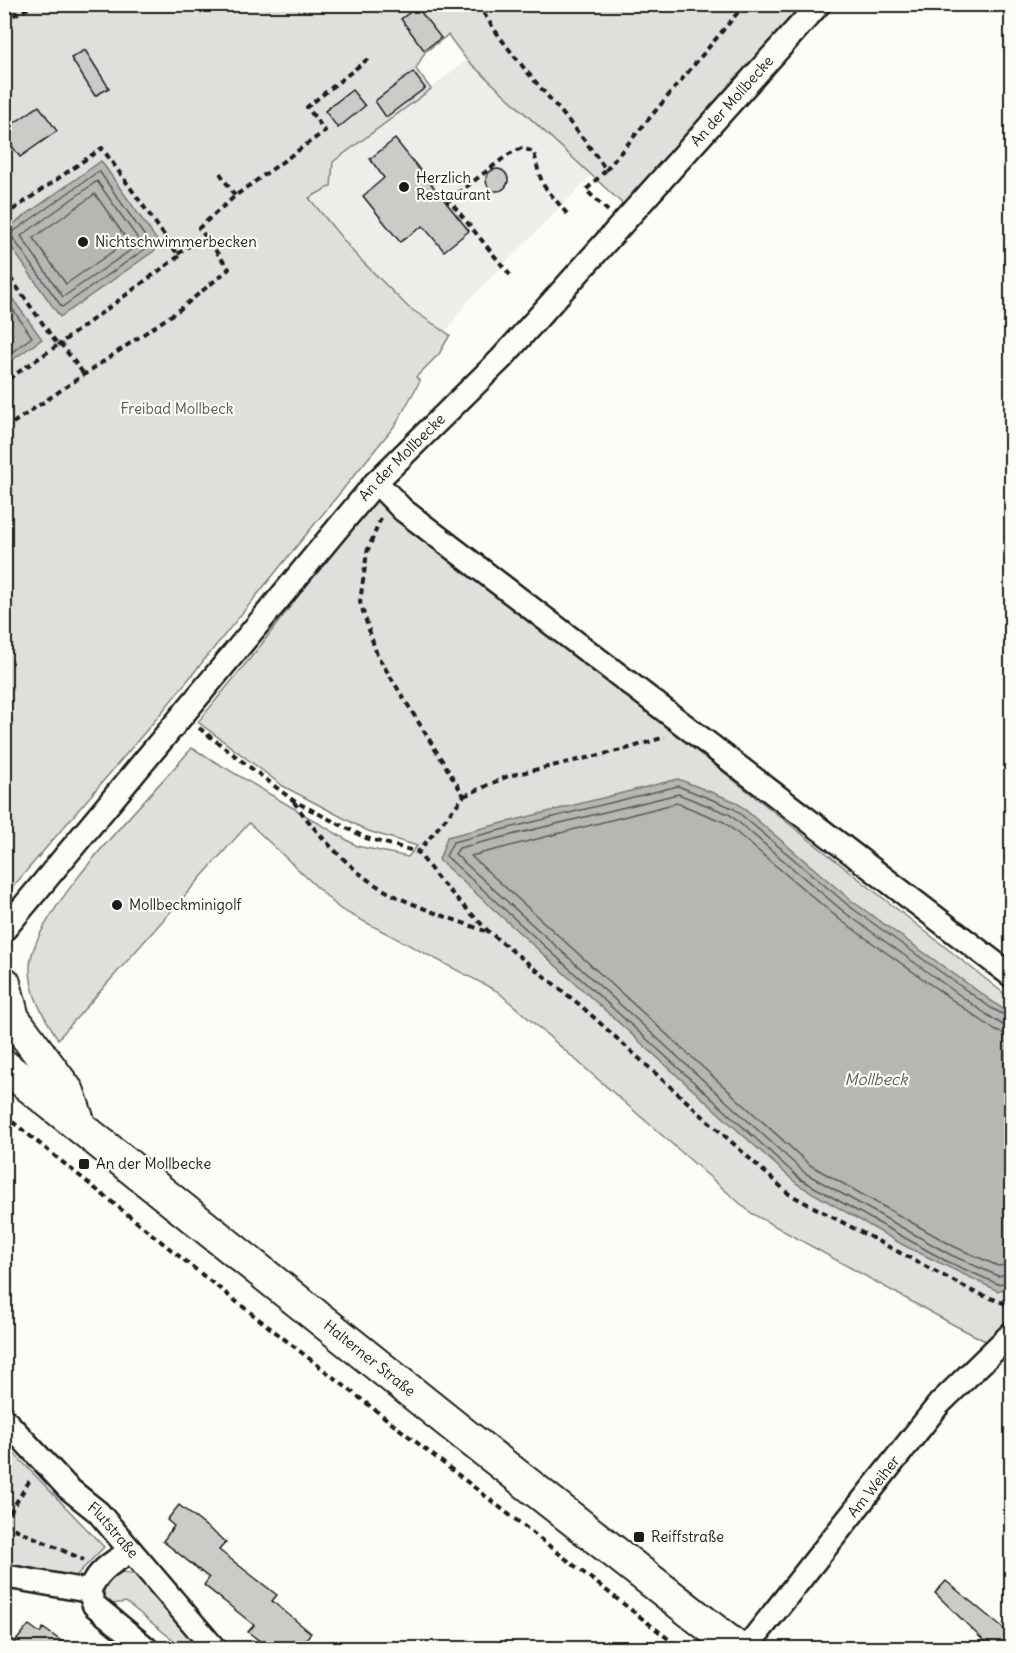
<svg xmlns="http://www.w3.org/2000/svg" width="1016" height="1653" font-family="Delius,sans-serif">
  <style>
    .built { fill: #eeede9 }
    .green { fill: #e0dfdb; stroke: #7e7e7c; stroke-width: 1.5 }
    .water { fill: #b7b6b2; stroke: #797876; stroke-width: 1.5 }
    .lines { fill: none; stroke-linecap: round; stroke-linejoin: round }
    .shore { stroke: #5a5a58; stroke-width: 1.5 }
    .building { fill: #cccbc8; stroke: #1c1c1c; stroke-width: 1.5 }
    .street-casing { stroke: #1c1c1c; stroke-width: 27 }
    .secondary-casing { stroke: #1c1c1c; stroke-width: 36 }
    .path { stroke: #1c1c1c; stroke-width: 4; stroke-dasharray: 6 4.5; stroke-linecap: butt }
    .street { stroke: #fdfcf7; stroke-width: 22 }
    .secondary { stroke: #fdfcf7; stroke-width: 32 }
    .poi-dot { fill: #1c1c1c; stroke: #fdfcf7; stroke-width: 2 }
    .labels { text-anchor: middle; stroke-width: 4.5; stroke-linejoin: round; paint-order: stroke }
    .street-label { font-size: 15px; fill: #1c1c1c; stroke: #fdfcf7 }
    .poi-label { font-size: 15px; fill: #1c1c1c; stroke: #fdfcf7; text-anchor: start }
    .park-label { font-size: 15px; fill: #575655; stroke: #fdfcf7 }
    .water-label { font-size: 16px; font-style: italic; fill: #5a5a58; stroke: #fdfcf7 }
  </style>
  <rect width="100%" height="100%" fill="#fdfcf7"/>
  <filter id="ink" filterUnits="userSpaceOnUse"><feTurbulence type="fractalNoise" baseFrequency=".0167" numOctaves="2"/><feDisplacementMap in="SourceGraphic" scale="12" xChannelSelector="R" yChannelSelector="G"/><feConvolveMatrix kernelMatrix="1 2 1 2 8 2 1 2 1" color-interpolation-filters="sRGB"/></filter>
  <g filter="url(#ink)">
    <path class="built" d="M 467,60 L 592,175 L 467,302 L 392,408 L 280,213 L 330,186 L 334,163 Z"/>
    <path class="green" d="M 5,5 L 804,5 L 626,207 L 466,59 L 448,35 L 425,52 L 416,69 L 431,89 L 333,162 L 331,186 L 309,198 L 355,254 L 408,307 L 450,335 L 439,354 L 416,377 L 420,381 L 396,424 L 157,718 L 5,896 Z
      M 374,496 L 1011,999 L 1011,1354 L 954,1325 L 751,1213 L 497,991 L 340,909 L 249,823 L 58,1039 C 43,1015 30,996 30,967 C 30,914 155,791 192,748 L 357,846 L 408,857 L 417,846 L 368,831 L 283,786 L 198,722 L 261,645 Z
      M 4,1443 L 104,1547 L 69,1583 L 5,1569 Z
      M 123,1572 L 135,1574 L 141,1578 L 200,1648 L 183,1648 L 126,1602 L 112,1604 L 105,1598 C 101,1585 111,1576 123,1572 Z"/>
    <path class="water" d="M 101,161 L 161,246 L 60,317 L 5,238 L 5,230 Z
      M 4,287 L 42,339 L 5,365 L 4,365 Z
      M 678,779 L 736,802 L 852,901 L 1011,1015 L 1011,1286 L 998,1291 L 905,1246 L 797,1184 L 439,860 L 447,837 Z"/>
    <g class="lines">
      <path class="shore" d="M 99,171 L 151,245 L 62,307 L 10,234 Z
        M 97,181 L 141,243 L 63,297 L 21,236 Z
        M 95,194 L 128,241 L 66,284 L 33,238 Z
        M 4,297 L 32,337 L 4,358
        M 1012,1019 L 991,1008 L 849,906 L 733,808 L 678,786 L 453,842 L 446,856 L 800,1179 L 948,1262 L 998,1284 L 1012,1281
        M 1012,1027 L 1003,1025 L 986,1014 L 844,912 L 729,814 L 678,794 L 459,848 L 455,854 L 805,1173 L 951,1255 L 998,1276 L 1012,1273
        M 1012,1036 L 996,1031 L 839,919 L 724,822 L 677,803 L 471,856 L 810,1165 L 955,1247 L 998,1266 L 1012,1264"/>
    </g>
    <path class="building" d="M 417,7 L 441,38 L 424,50 L 401,19 Z
      M 85,50 L 109,88 L 95,96 L 71,58 Z
      M 413,72 L 425,88 L 386,117 L 375,101 Z
      M 352,90 L 365,106 L 338,128 L 325,111 Z
      M 39,106 L 57,131 L 20,157 L 4,135 L 4,130 Z
      M 395,139 L 469,231 L 444,251 L 423,226 L 400,242 L 363,196 L 384,178 L 370,159 Z
      M486 180a11 11 0 1 1 22 0a11 11 0 1 1-22 0Z
      M 179,1505 L 226,1542 L 219,1550 L 277,1595 L 272,1601 L 311,1633 L 300,1646 L 293,1641 L 287,1648 L 269,1648 L 248,1632 L 254,1625 L 204,1585 L 209,1578 L 163,1541 L 174,1526 L 167,1520 Z
      M 946,1581 L 1011,1635 L 1011,1648 L 976,1648 L 983,1640 L 935,1593 Z
      M 29,1625 L 40,1633 L 43,1628 L 71,1648 L 10,1648 Z"/>
    <g class="lines">
      <defs>
        <g id="street">
          <path d="M 376,482 L 403,510 L 1012,976"/>
          <path id="s1" d="M 4,930 L 376,482 L 501,359 L 819,4"/>
          <path id="s2" d="M 4,1419 L 68,1488 L 98,1512 L 214,1648"/>
          <path d="M 131,1551 C 113,1562 98,1570 89,1591 L 94,1605 L 146,1648"/>
          <path d="M 4,1576 L 89,1591"/>
          <path id="s3" d="M 746,1648 L 939,1404 L 1012,1333"/>
        </g>
        <g id="secondary">
          <path d="M 4,983 L 13,1018 L 68,1092 L 78,1121"/>
          <path id="s4" d="M 4,1066 L 465,1435 L 737,1648"/>
        </g>
      </defs>
      <use href="#street" class="street-casing"/>
      <use href="#secondary" class="secondary-casing"/>
      <path class="path" d="M 478,4 C 514,65 567,112 606,170 L 586,190 L 608,211
        M 4,20 L 37,4
        M 606,170 L 745,4
        M 220,173 L 235,196
        M 449,200 L 509,154 L 522,148 L 534,152 L 539,174 L 544,186 L 568,215
        M 447,203 L 449,200 L 510,275
        M 4,216 L 102,148 L 179,256 L 58,345
        M 4,252 L 8,257 L 4,260
        M 178,254 L 204,235
        M 4,269 L 58,345 L 4,382
        M 60,343 L 84,374
        M 4,429 L 179,310 L 229,269 L 199,228 L 235,196 L 325,131 L 307,107 L 369,58
        M 381,518 L 367,552 L 360,602 L 377,655 L 464,796 L 418,852 L 439,880 L 489,932 L 580,1005 L 789,1194 L 974,1292 L 1012,1306
        M 199,728 L 294,801 L 366,838 L 418,852
        M 464,796 L 508,776 L 626,749 L 665,737
        M 294,802 C 312,828 338,856 363,876 C 394,901 448,917 485,931
        M 4,1115 L 210,1281 L 680,1648
        M 4,1474 L 12,1462
        M 4,1522 L 30,1480
        M 4,1524 L 84,1560"/>
      <use href="#street" class="street"/>
      <use href="#secondary" class="secondary"/>
    </g>
  </g>
  <g class="poi-dot">
    <circle cx="404" cy="187" r="6"/>
    <circle cx="83" cy="242" r="6"/>
    <circle cx="117" cy="905" r="6"/>
    <rect x="78" y="1158" width="12" height="12" rx="3"/>
    <rect x="633" y="1531" width="12" height="12" rx="3"/>
  </g>
  <g class="labels">
    <g class="street-label">
      <text dy="5" stroke="none"><textPath href="#s1" startOffset="1104">An der Mollbecke</textPath></text>
      <text dy="5" stroke="none"><textPath href="#s1" startOffset="618">An der Mollbecke</textPath></text>
      <text dy="5" stroke="none"><textPath href="#s4" startOffset="468">Halterner Straße</textPath></text>
      <text dy="5" stroke="none"><textPath href="#s3" startOffset="206">Am Weiher</textPath></text>
      <text dy="5" stroke="none"><textPath href="#s2" startOffset="156">Flutstraße</textPath></text>
    </g>
    <g class="poi-label">
      <text x="416" y="183">Herzlich<tspan x="416" dy="17">Restaurant</tspan></text>
      <text x="95" y="247">Nichtschwimmerbecken</text>
      <text x="129" y="910">Mollbeckminigolf</text>
      <text x="96" y="1169">An der Mollbecke</text>
      <text x="651" y="1542">Reiffstraße</text>
    </g>
    <g class="park-label">
      <text x="177" y="414">Freibad Mollbeck</text>
    </g>
    <g class="water-label">
      <text x="876" y="1085">Mollbeck</text>
    </g>
  </g>
  <rect width="1016" height="1653" fill="none" stroke="#fdfcf7" stroke-width="24"/>
  <rect x="12" y="12" width="992" height="1629" fill="none" stroke="#1c1c1c" stroke-width="2" filter="url(#ink)"/>
</svg>
